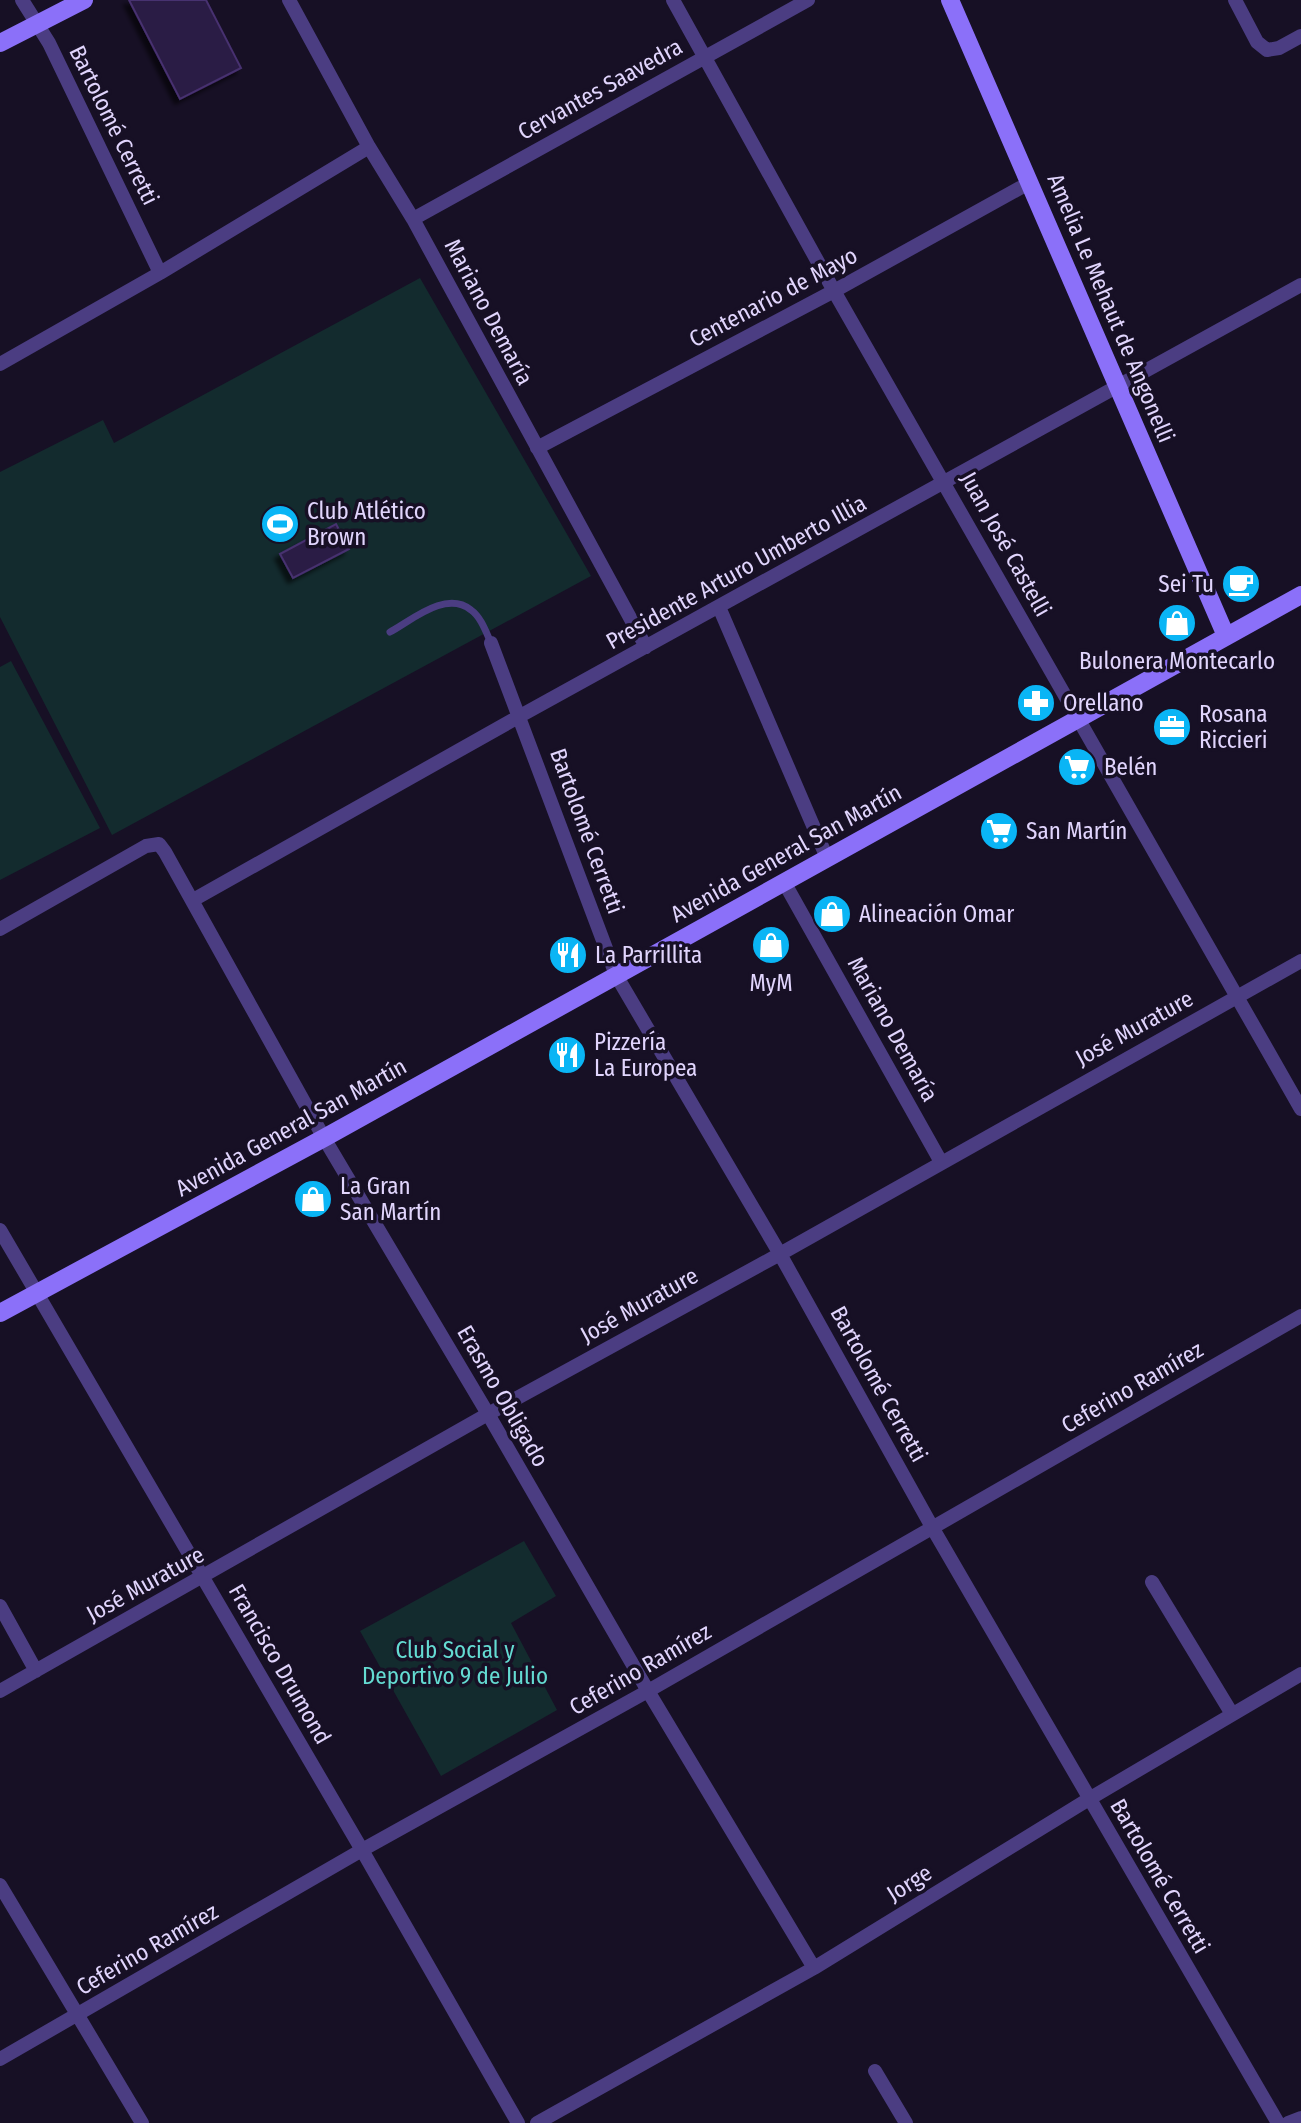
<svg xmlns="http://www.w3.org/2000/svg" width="1301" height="2123" font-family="'Fira Sans Condensed',sans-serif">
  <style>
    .green { fill: #132b2e }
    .building { fill: #2c1d45; stroke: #473070; stroke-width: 2; filter: url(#shadow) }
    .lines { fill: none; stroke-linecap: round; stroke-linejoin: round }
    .lane { stroke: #4b3d82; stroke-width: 7 }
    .street { stroke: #4b3d82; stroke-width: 14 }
    .secondary { stroke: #8b70f9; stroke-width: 18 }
    .labels { text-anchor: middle; stroke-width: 7; stroke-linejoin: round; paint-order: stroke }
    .street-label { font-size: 23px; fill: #e1d5fd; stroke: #171025 }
    .poi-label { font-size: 23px; fill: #e1d5fd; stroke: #171025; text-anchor: start }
    .park-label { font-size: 23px; fill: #64dbd2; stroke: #171025 }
  </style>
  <defs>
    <filter id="shadow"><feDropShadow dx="-5" dy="5" stdDeviation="2" flood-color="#0009"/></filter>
  </defs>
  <rect width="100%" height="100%" fill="#171025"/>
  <path class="green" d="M 420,278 L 591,576 L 112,835 L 0,617 L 0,472 L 103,420 L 114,443 Z
    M 11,661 L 100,828 L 0,880 L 0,667 Z
    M 524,1541 L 556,1596 L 511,1623 L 557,1710 L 441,1776 L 360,1631 Z"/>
  <path class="building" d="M 129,0 L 206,0 L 241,68 L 180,99 Z
    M 336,524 L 349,549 L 293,578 L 280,554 Z"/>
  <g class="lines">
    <path class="lane" d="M 390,632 C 412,620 446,590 471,610 C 481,617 486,632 491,643"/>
    <path class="street" d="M 22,0 L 49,43 L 160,273
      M 289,0 L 369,147 L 413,219 L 646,647
      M 673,0 L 834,291 L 1301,1109
      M 1235,0 L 1257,42 L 1267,50 L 1279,48 L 1301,36
      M 413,219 L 808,0
      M 0,364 L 160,273 L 369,147
      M 537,448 L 834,291 L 1029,183
      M 719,607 L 827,858
      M 491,643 L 616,975 L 780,1254 L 932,1527 L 1278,2123
      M 784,882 L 941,1162
      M 193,900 L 520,716 L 1301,285
      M 0,929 L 146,846 L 159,844 L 165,852 L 324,1138 L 488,1414 L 648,1691 L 814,1968
      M 0,1230 L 362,1850 L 518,2123
      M 1152,1582 L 1232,1714
      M 0,1606 L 36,1671
      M 0,1691 L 488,1414 L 780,1254 L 1301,961
      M 0,1885 L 142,2123
      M 0,2059 L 362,1850 L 648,1691 L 1301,1316
      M 875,2071 L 906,2123
      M 537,2123 L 814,1968 L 1089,1799 L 1301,1674
      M 1288,2123 L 1301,2118"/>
    <path class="secondary" d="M 950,0 L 1226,636
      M 0,43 L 84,0
      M 0,1313 L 324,1138 L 1301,595"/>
  </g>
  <defs>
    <symbol id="stadium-disc" viewBox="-11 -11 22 22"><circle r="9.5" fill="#0ab5f5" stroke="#171025"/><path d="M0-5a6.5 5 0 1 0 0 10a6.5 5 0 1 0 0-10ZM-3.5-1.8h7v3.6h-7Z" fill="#fff"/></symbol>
    <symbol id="cafe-disc" viewBox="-11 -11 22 22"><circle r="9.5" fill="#0ab5f5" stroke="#171025"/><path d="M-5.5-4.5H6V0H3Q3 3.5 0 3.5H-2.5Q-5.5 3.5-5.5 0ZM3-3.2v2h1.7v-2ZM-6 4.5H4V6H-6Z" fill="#fff"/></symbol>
    <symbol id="shop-disc" viewBox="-11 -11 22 22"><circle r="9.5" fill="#0ab5f5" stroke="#171025"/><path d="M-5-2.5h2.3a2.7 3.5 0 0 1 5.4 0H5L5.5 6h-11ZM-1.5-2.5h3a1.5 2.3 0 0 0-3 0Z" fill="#fff"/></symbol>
    <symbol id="pharmacy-disc" viewBox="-11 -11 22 22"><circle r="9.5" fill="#0ab5f5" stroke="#171025"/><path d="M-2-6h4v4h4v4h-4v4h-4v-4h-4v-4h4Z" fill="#fff"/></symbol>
    <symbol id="office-disc" viewBox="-11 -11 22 22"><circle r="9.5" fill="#0ab5f5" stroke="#171025"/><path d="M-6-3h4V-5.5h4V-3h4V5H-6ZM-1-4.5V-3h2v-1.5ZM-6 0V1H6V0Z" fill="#fff"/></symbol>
    <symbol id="supermarket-disc" viewBox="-11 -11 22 22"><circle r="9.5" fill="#0ab5f5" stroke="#171025"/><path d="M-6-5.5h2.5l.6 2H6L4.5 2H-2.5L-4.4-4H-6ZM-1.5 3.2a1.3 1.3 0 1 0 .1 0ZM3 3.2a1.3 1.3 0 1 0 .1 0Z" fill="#fff"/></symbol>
    <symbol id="restaurant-disc" viewBox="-11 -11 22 22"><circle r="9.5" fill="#0ab5f5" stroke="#171025"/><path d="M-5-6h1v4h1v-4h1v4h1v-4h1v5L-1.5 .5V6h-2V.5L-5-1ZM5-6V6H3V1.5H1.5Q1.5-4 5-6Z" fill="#fff"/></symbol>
  </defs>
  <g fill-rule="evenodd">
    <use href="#stadium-disc" x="258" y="502" width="44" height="44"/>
    <use href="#cafe-disc" x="1219" y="562" width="44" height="44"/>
    <use href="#shop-disc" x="1155" y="601" width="44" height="44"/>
    <use href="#pharmacy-disc" x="1014" y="681" width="44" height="44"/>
    <use href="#office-disc" x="1150" y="705" width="44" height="44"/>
    <use href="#supermarket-disc" x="1055" y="745" width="44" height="44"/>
    <use href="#supermarket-disc" x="977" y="809" width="44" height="44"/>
    <use href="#shop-disc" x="810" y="892" width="44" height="44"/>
    <use href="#shop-disc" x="749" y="923" width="44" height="44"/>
    <use href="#restaurant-disc" x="546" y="933" width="44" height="44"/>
    <use href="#restaurant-disc" x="545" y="1033" width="44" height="44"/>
    <use href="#shop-disc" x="291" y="1177" width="44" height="44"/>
  </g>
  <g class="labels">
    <g class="street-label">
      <text transform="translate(600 89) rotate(-29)" y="8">Cervantes Saavedra</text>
      <text transform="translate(114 125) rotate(64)" y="8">Bartolomé Cerretti</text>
      <text transform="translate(773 297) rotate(-28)" y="8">Centenario de Mayo</text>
      <text transform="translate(1111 308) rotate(67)" y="8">Amelia Le Mehaut de Angonelli</text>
      <text transform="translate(489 312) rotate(62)" y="8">Mariano Demaría</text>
      <text transform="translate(1006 544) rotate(61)" y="8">Juan José Castelli</text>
      <text transform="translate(736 572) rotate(-29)" y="8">Presidente Arturo Umberto Illia</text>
      <text transform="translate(587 831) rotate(70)" y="8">Bartolomé Cerretti</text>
      <text transform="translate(786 853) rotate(-29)" y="8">Avenida General San Martín</text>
      <text transform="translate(1134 1028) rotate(-29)" y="8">José Murature</text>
      <text transform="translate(893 1029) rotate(61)" y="8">Mariano Demaría</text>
      <text transform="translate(291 1127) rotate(-29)" y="8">Avenida General San Martín</text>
      <text transform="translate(639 1305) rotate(-29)" y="8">José Murature</text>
      <text transform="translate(879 1384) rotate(61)" y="8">Bartolomé Cerretti</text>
      <text transform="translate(1132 1387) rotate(-30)" y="8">Ceferino Ramírez</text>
      <text transform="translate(503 1396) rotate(60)" y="8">Erasmo Obligado</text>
      <text transform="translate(145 1584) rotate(-29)" y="8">José Murature</text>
      <text transform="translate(280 1664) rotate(60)" y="8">Francisco Drumond</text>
      <text transform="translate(640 1669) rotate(-30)" y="8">Ceferino Ramírez</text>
      <text transform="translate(1160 1876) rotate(60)" y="8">Bartolomé Cerretti</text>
      <text transform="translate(909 1883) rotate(-32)" y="8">Jorge</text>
      <text transform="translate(147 1949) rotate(-30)" y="8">Ceferino Ramírez</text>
    </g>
    <g class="poi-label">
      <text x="307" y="519">Club Atlético<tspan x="307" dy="26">Brown</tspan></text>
      <text x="1214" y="592" text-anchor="end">Sei Tu</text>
      <text x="1177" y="669" text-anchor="middle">Bulonera Montecarlo</text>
      <text x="1063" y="711">Orellano</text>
      <text x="1199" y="722">Rosana<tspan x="1199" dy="26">Riccieri</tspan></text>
      <text x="1104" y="775">Belén</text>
      <text x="1026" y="839">San Martín</text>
      <text x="859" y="922">Alineación Omar</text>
      <text x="595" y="963">La Parrillita</text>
      <text x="771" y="991" text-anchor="middle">MyM</text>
      <text x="594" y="1050">Pizzería<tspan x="594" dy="26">La Europea</tspan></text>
      <text x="340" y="1194">La Gran<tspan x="340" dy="26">San Martín</tspan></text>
    </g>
    <g class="park-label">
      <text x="455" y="1658">Club Social y<tspan x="455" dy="26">Deportivo 9 de Julio</tspan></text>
    </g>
  </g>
</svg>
